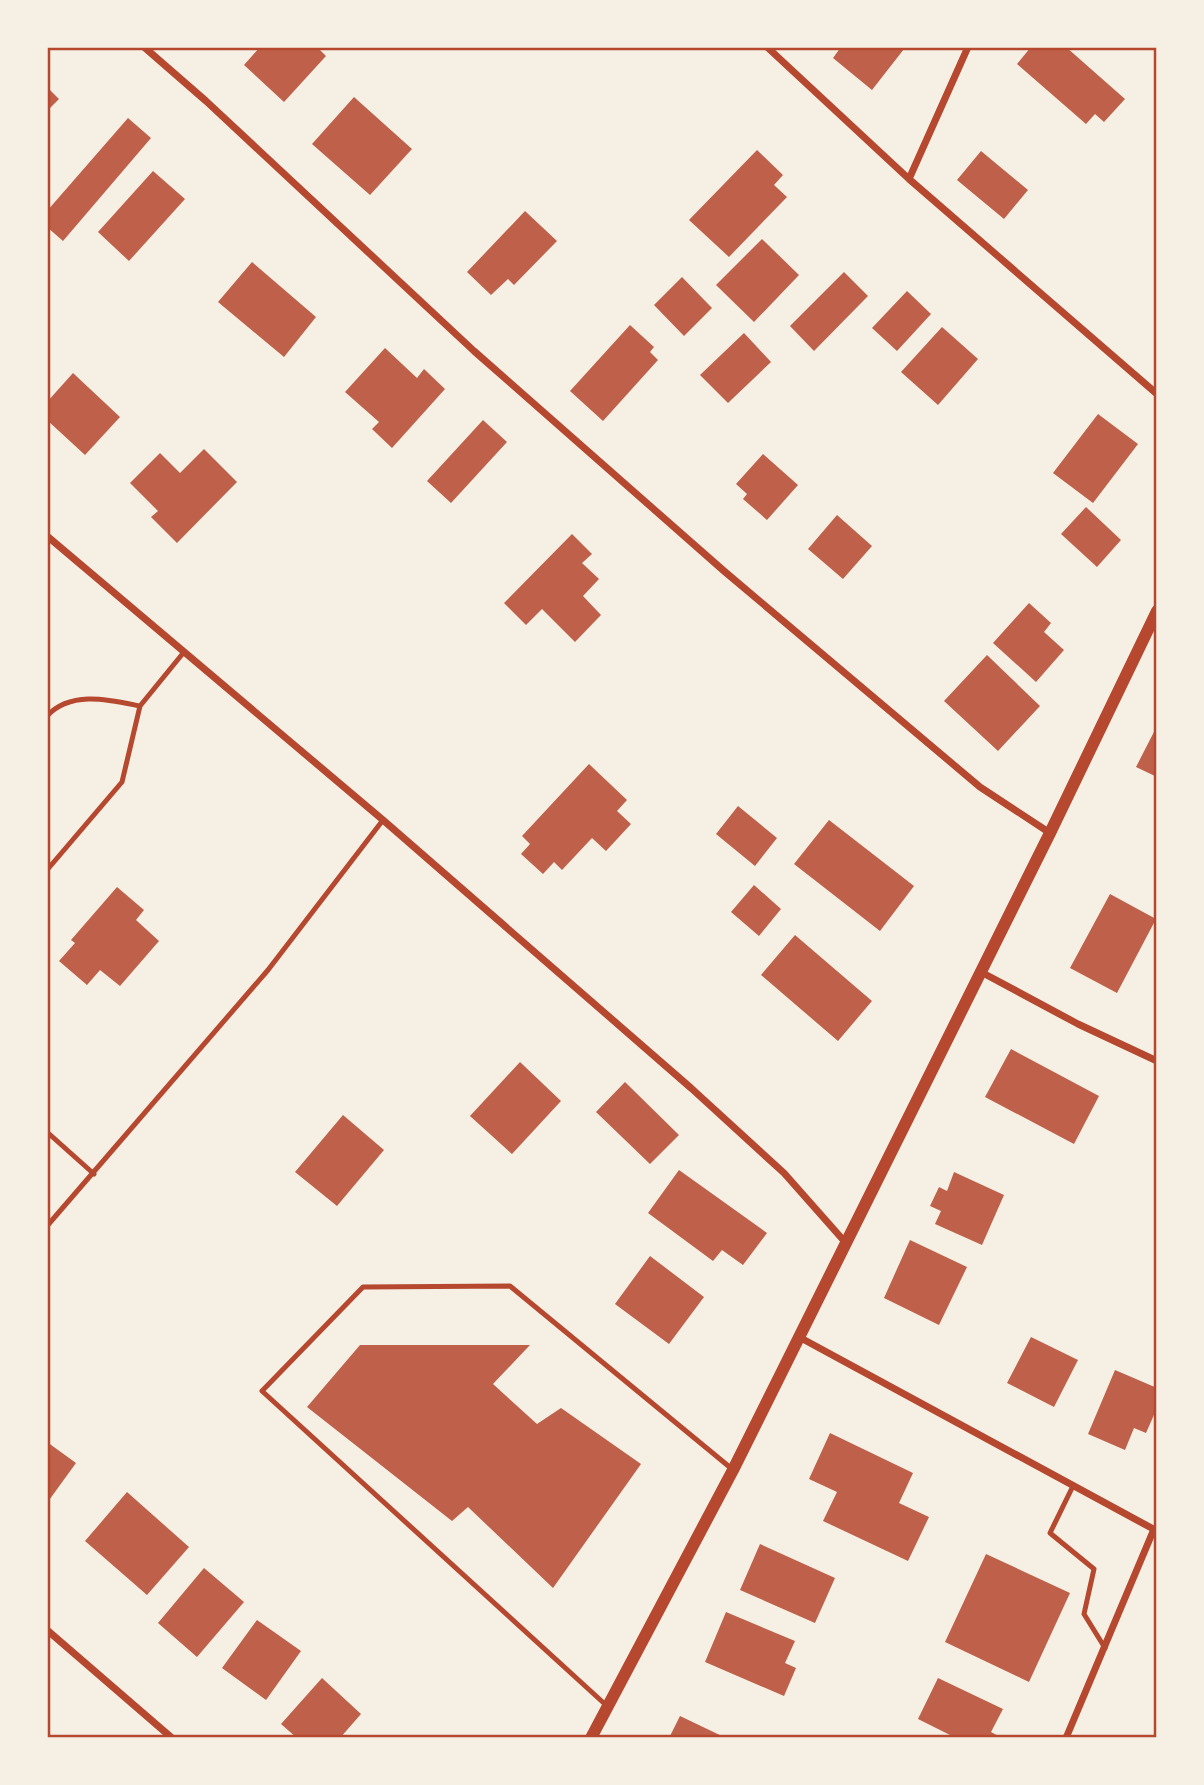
<svg xmlns="http://www.w3.org/2000/svg" width="1204" height="1785" font-family="'Noto Sans',sans-serif">
  <style>
    .building { fill: #bf614a }
    .lines { fill: none; stroke-linecap: round; stroke-linejoin: round }
    .service { stroke: #b5482f; stroke-width: 5 }
    .minor { stroke: #b5482f; stroke-width: 7 }
    .tertiary { stroke: #b5482f; stroke-width: 12 }
    .neatline { fill: none; stroke: #b5482f; stroke-width: 2.5 }
  </style>
  <rect width="100%" height="100%" fill="#f6efe4"/>
  <path class="building" d="M 260,47 L 317,47 L 326,56 L 284,102 L 244,65 Z
    M 841,47 L 901,47 L 904,49 L 872,90 L 833,58 Z
    M 1031,47 L 1066,47 L 1125,99 L 1104,122 L 1095,114 L 1086,124 L 1017,64 Z
    M 47,87 L 59,99 L 47,111 Z
    M 354,97 L 412,149 L 370,195 L 312,144 Z
    M 128,118 L 151,138 L 63,241 L 47,227 L 47,211 Z
    M 757,150 L 783,175 L 774,185 L 787,197 L 729,257 L 689,220 Z
    M 981,151 L 1028,190 L 1004,219 L 957,180 Z
    M 153,171 L 185,199 L 129,261 L 98,232 Z
    M 525,211 L 557,241 L 514,285 L 508,279 L 491,295 L 467,272 Z
    M 762,239 L 799,275 L 754,322 L 716,285 Z
    M 252,262 L 316,317 L 284,357 L 218,302 Z
    M 844,272 L 868,296 L 814,351 L 790,326 Z
    M 682,277 L 712,308 L 684,336 L 654,305 Z
    M 907,291 L 931,314 L 897,351 L 872,328 Z
    M 630,325 L 654,347 L 650,352 L 658,360 L 603,421 L 570,391 Z
    M 942,327 L 978,359 L 938,405 L 901,372 Z
    M 744,333 L 771,362 L 728,403 L 700,375 Z
    M 385,348 L 417,378 L 424,369 L 445,389 L 392,448 L 372,429 L 379,422 L 345,392 Z
    M 73,373 L 120,417 L 85,455 L 47,420 L 47,402 Z
    M 1098,414 L 1138,444 L 1093,503 L 1053,473 Z
    M 483,420 L 507,442 L 451,503 L 427,481 Z
    M 204,449 L 237,482 L 177,543 L 151,517 L 158,511 L 130,483 L 160,453 L 180,473 Z
    M 763,454 L 798,485 L 767,520 L 743,499 L 747,494 L 736,484 Z
    M 1086,507 L 1121,540 L 1097,567 L 1061,534 Z
    M 837,515 L 872,546 L 843,579 L 808,549 Z
    M 572,534 L 592,554 L 582,563 L 599,579 L 583,596 L 601,615 L 575,642 L 542,609 L 526,625 L 504,603 Z
    M 1029,603 L 1051,623 L 1044,632 L 1064,650 L 1036,682 L 993,643 Z
    M 987,655 L 1040,706 L 998,751 L 944,701 Z
    M 1157,726 L 1157,777 L 1136,767 Z
    M 589,764 L 627,800 L 617,811 L 631,824 L 606,851 L 592,838 L 562,870 L 554,862 L 543,874 L 521,854 L 530,844 L 522,836 Z
    M 738,806 L 777,838 L 755,866 L 716,834 Z
    M 829,820 L 914,886 L 880,931 L 794,864 Z
    M 754,885 L 781,909 L 759,936 L 731,912 Z
    M 117,887 L 144,910 L 136,920 L 159,941 L 120,986 L 100,970 L 87,985 L 59,961 L 75,943 L 71,940 Z
    M 1110,894 L 1156,919 L 1117,993 L 1070,968 Z
    M 795,935 L 872,1001 L 838,1041 L 761,975 Z
    M 1011,1049 L 1099,1096 L 1074,1144 L 985,1097 Z
    M 520,1062 L 561,1101 L 512,1154 L 470,1116 Z
    M 625,1082 L 679,1135 L 650,1164 L 596,1112 Z
    M 343,1115 L 384,1150 L 337,1206 L 295,1172 Z
    M 679,1170 L 767,1233 L 743,1265 L 722,1250 L 713,1261 L 648,1213 Z
    M 954,1172 L 1004,1195 L 982,1245 L 935,1224 L 941,1211 L 930,1206 L 939,1187 L 947,1191 Z
    M 910,1240 L 967,1267 L 939,1325 L 884,1298 Z
    M 650,1256 L 704,1297 L 669,1344 L 615,1304 Z
    M 1031,1337 L 1078,1360 L 1054,1407 L 1007,1383 Z
    M 360,1345 L 530,1345 L 493,1384 L 537,1424 L 561,1408 L 641,1464 L 553,1588 L 468,1507 L 452,1521 L 307,1407 Z
    M 1115,1370 L 1157,1388 L 1157,1408 L 1146,1433 L 1134,1428 L 1125,1450 L 1088,1434 Z
    M 830,1433 L 913,1473 L 899,1503 L 929,1517 L 908,1561 L 823,1521 L 837,1492 L 809,1479 Z
    M 47,1442 L 76,1463 L 47,1503 Z
    M 127,1492 L 189,1547 L 147,1595 L 85,1541 Z
    M 760,1544 L 835,1578 L 815,1623 L 740,1590 Z
    M 986,1554 L 1070,1593 L 1029,1682 L 945,1642 Z
    M 204,1568 L 244,1602 L 197,1657 L 158,1623 Z
    M 726,1612 L 795,1641 L 785,1663 L 796,1668 L 784,1696 L 705,1662 Z
    M 257,1620 L 301,1651 L 266,1700 L 222,1668 Z
    M 322,1678 L 361,1714 L 340,1738 L 297,1738 L 281,1724 Z
    M 938,1678 L 1003,1709 L 991,1732 L 1002,1738 L 956,1738 L 918,1719 Z
    M 680,1716 L 726,1738 L 669,1738 Z"/>
  <g class="lines">
    <path class="service" d="M 47,716 C 71,690 110,700 140,706
      M 47,870 L 122,782 L 140,706 L 184,652
      M 47,1132 L 94,1174
      M 47,1226 L 268,970 L 383,820
      M 1073,1486 L 1050,1533 L 1094,1569 L 1084,1614 L 1105,1648
      M 607,1706 L 262,1391 L 363,1287 L 510,1286 L 732,1469"/>
    <path class="minor" d="M 144,47 L 206,101 L 474,351 L 724,571 L 980,787 L 1050,833
      M 767,47 L 909,179 L 1157,394
      M 909,179 L 968,47
      M 47,536 L 383,820 L 691,1088 L 784,1173 L 845,1242
      M 981,972 L 1078,1024 L 1157,1061
      M 799,1337 L 1157,1531
      M 47,1630 L 172,1738
      M 1066,1738 L 1154,1529"/>
    <path class="tertiary" d="M 591,1738 L 733,1470 L 1050,833 L 1157,611"/>
  </g>
  <rect width="1204" height="1785" fill="none" stroke="#f6efe4" stroke-width="98"/>
  <rect x="49" y="49" width="1106" height="1687" class="neatline"/>
</svg>
